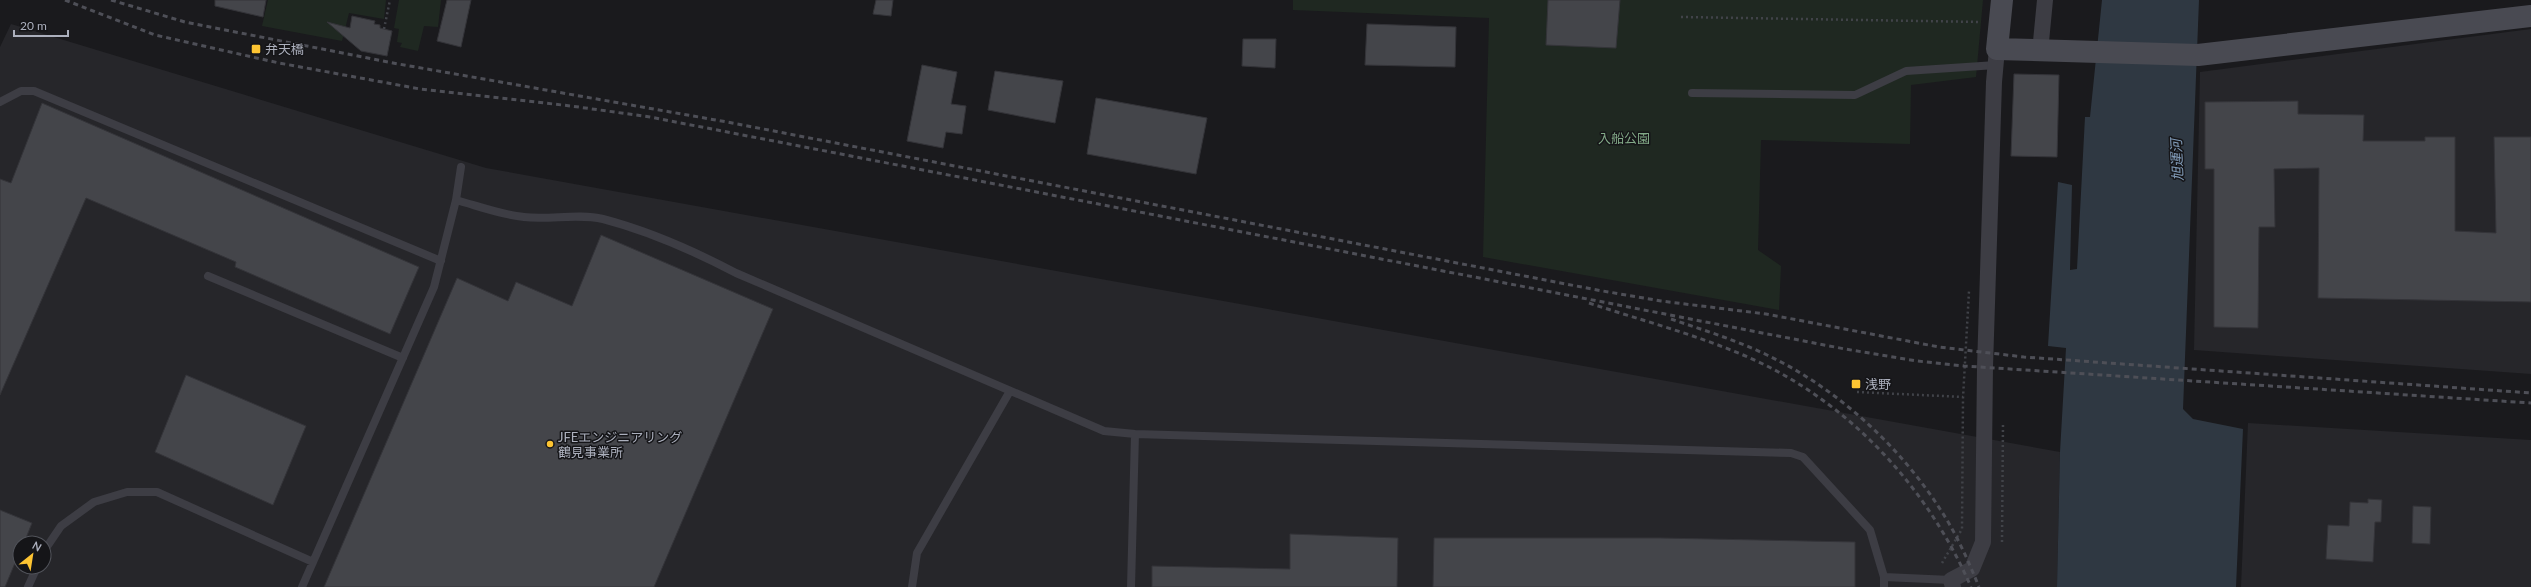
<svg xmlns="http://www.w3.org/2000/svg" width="2531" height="587" font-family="Lato,'Noto Sans JP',sans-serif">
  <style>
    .built { fill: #26262a; fill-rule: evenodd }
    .green { fill: #1f2821 }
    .water { fill: #2f3842 }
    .building { fill: #44454a; stroke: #343439 }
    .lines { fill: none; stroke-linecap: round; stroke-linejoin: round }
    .path { stroke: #414349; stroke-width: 2.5; stroke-dasharray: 2 3; stroke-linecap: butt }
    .lane { stroke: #3d3d44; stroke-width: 8 }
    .street { stroke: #3d3d44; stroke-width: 16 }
    .secondary { stroke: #494a52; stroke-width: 22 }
    .rail { stroke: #4e4f57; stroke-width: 3; stroke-dasharray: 5 4; stroke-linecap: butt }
    .poi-dot { fill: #fdc432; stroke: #151518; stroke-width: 1.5 }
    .labels { text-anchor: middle; stroke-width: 3; stroke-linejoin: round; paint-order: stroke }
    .poi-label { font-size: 13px; fill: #acb0bd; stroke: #151518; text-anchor: start }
    .park-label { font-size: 13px; fill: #82a987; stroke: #151518 }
    .water-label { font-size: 14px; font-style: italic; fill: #829cb9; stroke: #151518 }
  </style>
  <rect width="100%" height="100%" fill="#1a1a1d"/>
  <path class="built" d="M 11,24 L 486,168 L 2060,452 L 2057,587 L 0,587 L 0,47 ZM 20,543 L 44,543 L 44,567 L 20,567 Z
    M 2531,29 L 2531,374 L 2194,350 L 2200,72 Z
    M 2248,423 L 2531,440 L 2531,587 L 2241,587 Z"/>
  <path class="green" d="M 268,0 L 386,0 L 384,19 L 349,13 L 342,41 L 262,26 Z
    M 399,0 L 441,0 L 438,27 L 424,26 L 418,51 L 400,47 L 402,43 L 397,42 L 399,29 L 394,28 Z
    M 1293,0 L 1983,0 L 1976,77 L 1911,85 L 1910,144 L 1761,140 L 1758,250 L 1781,266 L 1779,310 L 1483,257 L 1489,18 L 1293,10 Z"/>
  <path class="water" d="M 2102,0 L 2199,0 L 2183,409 L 2193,419 L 2243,429 L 2236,587 L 2057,587 L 2060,452 L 2066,348 L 2048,346 L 2058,182 L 2072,185 L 2070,270 L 2077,269 L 2085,117 L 2090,117 Z"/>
  <path class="building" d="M 215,0 L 266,0 L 263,17 L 215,6 Z
    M 447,0 L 471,0 L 461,47 L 437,41 Z
    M 876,0 L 893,0 L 891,16 L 873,14 Z
    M 1548,0 L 1620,0 L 1616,48 L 1546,45 Z
    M 352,16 L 375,21 L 374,24 L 380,25 L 380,28 L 392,31 L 387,56 L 361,51 L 327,22 L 350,28 Z
    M 1367,24 L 1456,27 L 1455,67 L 1365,65 Z
    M 1243,39 L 1276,39 L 1275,68 L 1242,66 Z
    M 922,65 L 957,72 L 951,104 L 966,106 L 962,134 L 946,132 L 943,148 L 907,141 Z
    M 995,71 L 1063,81 L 1055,123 L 988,110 Z
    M 2014,74 L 2059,75 L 2057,157 L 2011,156 Z
    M 1096,98 L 1207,118 L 1196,174 L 1087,154 Z
    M 2298,101 L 2298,114 L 2364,115 L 2363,141 L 2425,141 L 2425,137 L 2455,137 L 2455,231 L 2496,233 L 2494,137 L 2531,137 L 2531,302 L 2318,298 L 2319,168 L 2274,169 L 2275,227 L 2259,227 L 2258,328 L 2214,327 L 2214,169 L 2205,169 L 2205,102 Z
    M 42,103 L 419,267 L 390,334 L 235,267 L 236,262 L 86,198 L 0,395 L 0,179 L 11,183 Z
    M 601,235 L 773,309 L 654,587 L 324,587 L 457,278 L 508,301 L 516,282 L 572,306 Z
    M 186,375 L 306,426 L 273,505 L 155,452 Z
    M 2368,499 L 2382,500 L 2381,522 L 2375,522 L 2373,562 L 2326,559 L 2328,525 L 2349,526 L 2350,502 L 2368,503 Z
    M 2413,506 L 2431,507 L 2430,544 L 2412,543 Z
    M 0,510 L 32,523 L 24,543 L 20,543 L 20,551 L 5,587 L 0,587 Z
    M 1290,534 L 1398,538 L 1397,587 L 1152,587 L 1152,566 L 1290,569 Z
    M 1434,538 L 1661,538 L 1855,542 L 1855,587 L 1433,587 Z"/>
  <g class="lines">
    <path class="path" d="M 1681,17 L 1981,22
      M 384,29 L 390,0
      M 1857,392 L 1963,397
      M 2002,542 L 2003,423
      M 1942,563 L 1962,529 L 1963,398 L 1969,291"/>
    <path class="lane" d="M 1692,93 L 1855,95 L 1906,71 L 1996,65
      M 0,102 L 21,91 L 34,91 L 441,261
      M 456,200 C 478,206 502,215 524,217 C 550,220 578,213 603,219 C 649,231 694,251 736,273 L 1104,431 L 1135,434 L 1791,453 L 1803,457 L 1870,530 L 1884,577 L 1951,580
      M 208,276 L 403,358
      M 44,551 L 61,526 L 94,502 L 127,492 L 157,492 L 313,562
      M 28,587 L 37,567
      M 302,587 L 434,287 L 456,200 L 461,167
      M 912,587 L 917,553 L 1010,391
      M 1131,587 L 1135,434
      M 1884,587 L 1884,577"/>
    <path class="street" d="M 2040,52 L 2045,0
      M 1953,587 L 1951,580 L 1972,569 L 1983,542 L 1985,367 L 1994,82 L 1997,49"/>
    <path class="secondary" d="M 2002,0 L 1997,49 L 2198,55 L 2531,16"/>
    <path class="rail" d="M 65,0 L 155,35 L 279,63 L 420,89 L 571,106 L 650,117 L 1845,349 L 1917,361 L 1964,366 L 2531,403
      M 111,0 L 185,22 L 393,63 L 727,122 L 1597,290 L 1661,301 L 1766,314 L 1939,347 L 2024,357 L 2531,393
      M 1589,303 C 1649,323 1714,339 1771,368 C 1861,415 1931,495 1971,587
      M 1671,319 C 1703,330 1736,340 1767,355 C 1835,387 1899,445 1940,509 C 1956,533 1968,560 1979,587"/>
  </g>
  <g class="poi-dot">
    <rect x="251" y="44" width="10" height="10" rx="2"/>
    <rect x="1851" y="379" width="10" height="10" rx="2"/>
    <circle cx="550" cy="444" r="4"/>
  </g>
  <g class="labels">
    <g class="poi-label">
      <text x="265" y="54">弁天橋</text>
      <text x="1865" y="389">浅野</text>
      <text x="558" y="442">JFEエンジニアリング<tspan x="558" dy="15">鶴見事業所</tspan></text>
    </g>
    <g class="park-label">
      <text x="1624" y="143">入船公園</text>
    </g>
    <g class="water-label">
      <text transform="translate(2177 160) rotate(-93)" y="5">旭運河</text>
    </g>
  </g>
  <g transform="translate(32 555) rotate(30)"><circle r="19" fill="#151518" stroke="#51535a"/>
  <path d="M0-3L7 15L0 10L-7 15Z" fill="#fdc432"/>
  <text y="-6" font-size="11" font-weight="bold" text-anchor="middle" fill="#acb0bd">N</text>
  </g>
  <path d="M14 30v6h54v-6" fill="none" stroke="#acb0bd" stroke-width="2"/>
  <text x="20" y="30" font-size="12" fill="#acb0bd" stroke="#151518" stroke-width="3" paint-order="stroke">20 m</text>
</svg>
